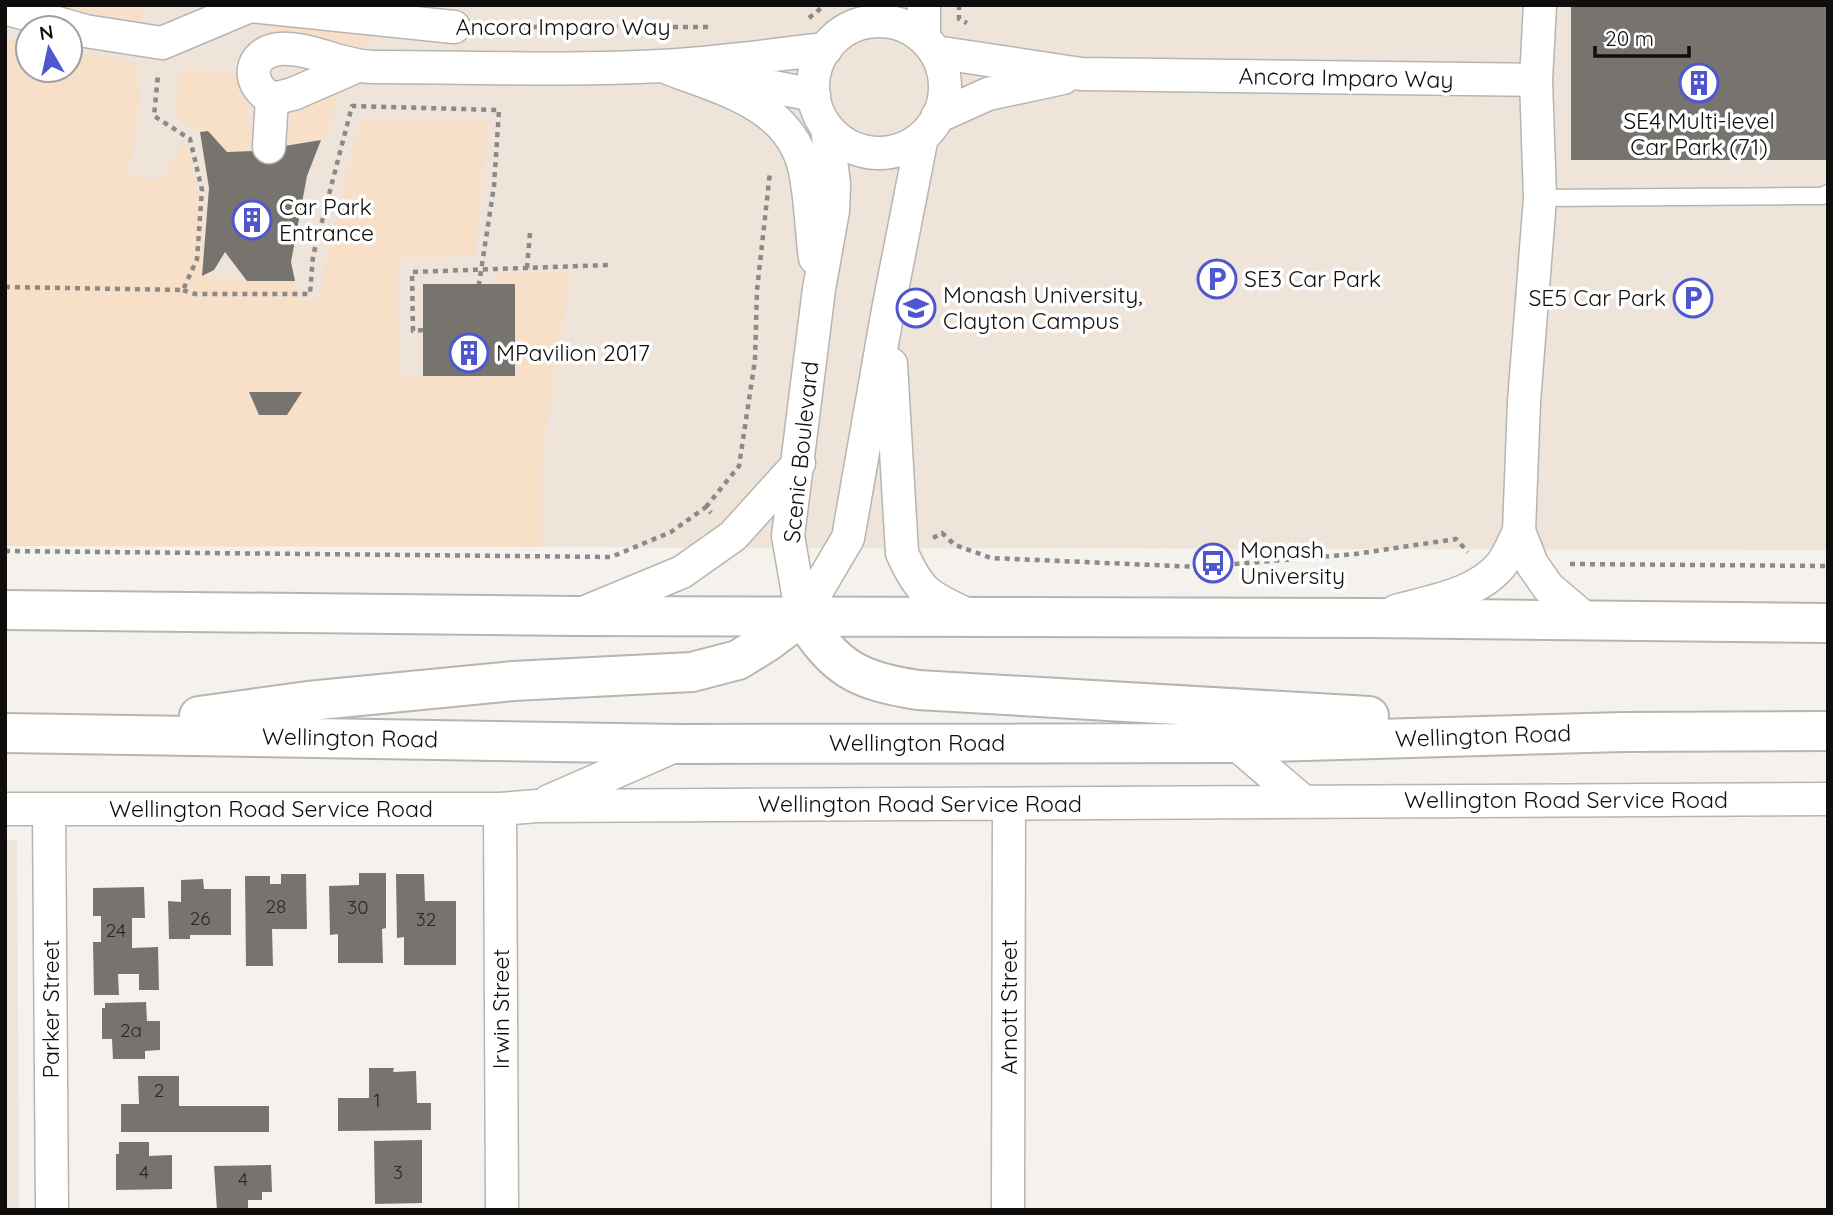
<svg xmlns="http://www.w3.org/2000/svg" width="1833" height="1215" font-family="Quicksand,sans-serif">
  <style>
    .built { fill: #eee4da; fill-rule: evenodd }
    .green { fill: #f8dfc7 }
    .building { fill: #777470 }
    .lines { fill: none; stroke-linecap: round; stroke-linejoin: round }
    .lane-casing { stroke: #b8b4b0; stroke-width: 19 }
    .street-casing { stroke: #b8b4b0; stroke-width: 35 }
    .highway-casing { stroke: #b8b4b0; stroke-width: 42 }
    .path { stroke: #8c8986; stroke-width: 4.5; stroke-dasharray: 5 5; stroke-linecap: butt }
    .lane { stroke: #fff; stroke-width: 16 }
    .street { stroke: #fff; stroke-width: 32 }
    .highway { stroke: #fff; stroke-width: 38 }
    .labels { text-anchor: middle; stroke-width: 7; stroke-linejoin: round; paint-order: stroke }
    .number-label { font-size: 19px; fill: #292826 }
    .street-label { font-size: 23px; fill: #0f0e0d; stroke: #fff }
    .poi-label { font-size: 23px; fill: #0f0e0d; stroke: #fff; text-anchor: start }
  </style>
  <rect width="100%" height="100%" fill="#f5f1ed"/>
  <path class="built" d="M 5,5 L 1828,5 L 1828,550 L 5,546 ZM 28,28 L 70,28 L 70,70 L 28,70 Z
    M 5,840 L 17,840 L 19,1210 L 5,1210 Z"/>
  <path class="green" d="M 59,5 L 143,5 L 141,21 L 66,11 Z
    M 271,18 L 379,33 L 361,47 L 321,44 L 275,35 L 270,27 Z
    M 5,39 L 28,43 L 28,70 L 70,70 L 70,51 L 137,63 L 140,102 L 128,176 L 162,181 L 182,143 L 187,144 L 203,209 L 202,275 L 247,281 L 295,281 L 299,301 L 320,300 L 326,256 L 361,119 L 488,121 L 475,256 L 397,258 L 399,376 L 515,376 L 515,285 L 493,284 L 501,273 L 570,272 L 542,459 L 542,547 L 5,546 Z
    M 180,68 L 242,76 L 254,151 L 227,152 L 208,131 L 200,132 L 175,117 Z
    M 340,90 L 326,138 L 288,144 L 291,117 L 295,108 Z"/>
  <path class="building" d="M 1571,5 L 1828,5 L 1828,160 L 1571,160 Z
    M 208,131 L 227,152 L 254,151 L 321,140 L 307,176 L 291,262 L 295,281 L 247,281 L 225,252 L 214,270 L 202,276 L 209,188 L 200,132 Z
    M 423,284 L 515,284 L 515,376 L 423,376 Z
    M 249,392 L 302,392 L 287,415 L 259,415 Z
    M 359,873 L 386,873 L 386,928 L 382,929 L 383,963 L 338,963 L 338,934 L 330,935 L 329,886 L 359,885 Z
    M 281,874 L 306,874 L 307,929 L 272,929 L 273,966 L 246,966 L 245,876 L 270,876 L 270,884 L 281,884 Z
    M 396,874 L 424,874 L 425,901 L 456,901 L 456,965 L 404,965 L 404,937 L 397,938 Z
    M 203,879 L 204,889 L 231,889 L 231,935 L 190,935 L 190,939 L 169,939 L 168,901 L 181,902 L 181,880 Z
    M 144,887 L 145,918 L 132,918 L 132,948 L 158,947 L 159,990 L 139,990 L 139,974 L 118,974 L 119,995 L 94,995 L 93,942 L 101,942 L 101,916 L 93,916 L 93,888 Z
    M 146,1002 L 147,1021 L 160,1021 L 160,1050 L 145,1051 L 145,1059 L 113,1059 L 112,1039 L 102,1039 L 102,1008 L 105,1008 L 105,1003 Z
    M 369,1068 L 394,1068 L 393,1072 L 416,1071 L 417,1103 L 431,1103 L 431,1130 L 338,1131 L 338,1098 L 369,1098 Z
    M 138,1076 L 179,1076 L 179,1106 L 269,1106 L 269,1132 L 121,1132 L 121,1104 L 139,1104 Z
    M 422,1140 L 422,1203 L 375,1204 L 374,1141 Z
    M 119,1142 L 149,1142 L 149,1156 L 172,1155 L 172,1189 L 116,1190 L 116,1154 L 119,1154 Z
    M 271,1165 L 272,1192 L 262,1192 L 262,1200 L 248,1200 L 248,1210 L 217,1210 L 214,1166 Z"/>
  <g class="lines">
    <defs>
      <path id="lane" d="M 1540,198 L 1802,196 L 1822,196 L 1828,193"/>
      <path id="street" d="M 1540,5 L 1536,80 L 1540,198 L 1524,402 L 1519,531 L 1532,564 L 1548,587 L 1589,622
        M 5,8 L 85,31 L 162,43 L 250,6 L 454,27
        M813 87a66 66 0 1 1 132 0a66 66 0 1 1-132 0Z
        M 924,38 L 924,5
        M 935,52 L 1081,74 L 1536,80
        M 355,67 L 293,94 L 272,99 C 245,84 248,52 280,49 C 312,47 342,67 374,67 C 469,67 566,71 662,66 C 716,63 772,55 826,49
        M 670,69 C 723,89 789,105 804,167 C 811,196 811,229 815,258
        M 722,77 L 814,95
        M 937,117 L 988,94 L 1063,78
        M 269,147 L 272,99
        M 891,364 L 902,553 C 921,595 929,596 968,615
        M 1396,611 C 1431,601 1476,595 1501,565 C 1509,555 1514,541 1519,531
        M 583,613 L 682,572 L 733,536 L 799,463
        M 802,616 L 848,538 L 888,310 L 922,137
        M 802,616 L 788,536 L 819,289 L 833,211 L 834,184 L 827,128
        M 1235,743 L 1304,802
        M 549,801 L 675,746
        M 5,809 L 500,809 L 537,806 L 1828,799
        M 49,809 L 52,1210
        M 500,809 L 502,1210
        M 1008,1210 L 1009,804"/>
      <path id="highway" d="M 5,610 L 575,616 L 1373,618 L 1828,623
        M 802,616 C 836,669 856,680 918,690 L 1369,716
        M 199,716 L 308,701 L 513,681 L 692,672 L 738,660 L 767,642 L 802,616
        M 5,733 L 680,744 L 1235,743 L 1623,732 L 1828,731"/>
    </defs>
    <use href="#lane" class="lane-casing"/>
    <use href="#street" class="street-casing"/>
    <use href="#highway" class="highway-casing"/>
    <path class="path" d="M 959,5 L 959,19 L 967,23
      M 809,18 L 825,5
      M 483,27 L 713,27
      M 527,268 L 530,233
      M 5,287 L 183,290 L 197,259 L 202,190 L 190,139 L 154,116 L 158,75
      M 183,290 L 195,294 L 310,294 L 313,256 L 352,106 L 499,110 L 494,186 L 479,284
      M 423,330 L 413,331 L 412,272 L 609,265
      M 706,507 L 739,466 L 755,360 L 757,290 L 770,172
      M 933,538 L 942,533 L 955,545 L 991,558 L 1199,567 L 1355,554 L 1456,539 L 1468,552
      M 5,551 L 611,557 L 671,532 L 706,507 L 711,513
      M 1570,564 L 1828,566"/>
    <use href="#lane" class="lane"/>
    <use href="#street" class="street"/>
    <use href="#highway" class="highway"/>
  </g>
  <defs>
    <symbol id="building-ring" viewBox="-11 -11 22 22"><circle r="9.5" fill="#fff" stroke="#4e57cd" stroke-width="1.5"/><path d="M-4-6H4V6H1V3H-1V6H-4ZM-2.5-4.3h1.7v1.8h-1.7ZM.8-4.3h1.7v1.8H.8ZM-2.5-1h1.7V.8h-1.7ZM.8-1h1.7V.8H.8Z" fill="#4e57cd"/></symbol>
    <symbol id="parking-ring" viewBox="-11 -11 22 22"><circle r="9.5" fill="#fff" stroke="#4e57cd" stroke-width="1.5"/><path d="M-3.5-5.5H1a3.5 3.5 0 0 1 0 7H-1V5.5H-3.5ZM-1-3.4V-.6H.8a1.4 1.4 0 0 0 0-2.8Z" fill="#4e57cd"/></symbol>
    <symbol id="university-ring" viewBox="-11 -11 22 22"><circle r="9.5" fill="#fff" stroke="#4e57cd" stroke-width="1.5"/><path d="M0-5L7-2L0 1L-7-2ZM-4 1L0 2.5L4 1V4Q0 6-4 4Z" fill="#4e57cd"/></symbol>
    <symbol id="bus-ring" viewBox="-11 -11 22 22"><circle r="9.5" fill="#fff" stroke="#4e57cd" stroke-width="1.5"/><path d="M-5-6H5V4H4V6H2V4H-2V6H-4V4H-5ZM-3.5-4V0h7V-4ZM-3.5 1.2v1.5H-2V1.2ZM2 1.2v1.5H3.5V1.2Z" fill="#4e57cd"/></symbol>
  </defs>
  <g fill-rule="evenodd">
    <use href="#building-ring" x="1677" y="61" width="44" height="44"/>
    <use href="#building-ring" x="230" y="198" width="44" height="44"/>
    <use href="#parking-ring" x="1195" y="257" width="44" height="44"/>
    <use href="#parking-ring" x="1671" y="276" width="44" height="44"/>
    <use href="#university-ring" x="894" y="286" width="44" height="44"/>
    <use href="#building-ring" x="447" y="331" width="44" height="44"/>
    <use href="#bus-ring" x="1191" y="541" width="44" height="44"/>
  </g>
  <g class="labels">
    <g class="number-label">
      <text x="276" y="913">28</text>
      <text x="358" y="914">30</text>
      <text x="200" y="925">26</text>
      <text x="426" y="926">32</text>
      <text x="116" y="937">24</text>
      <text x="131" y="1037">2a</text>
      <text x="159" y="1097">2</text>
      <text x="377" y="1107">1</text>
      <text x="144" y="1179">4</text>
      <text x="398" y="1179">3</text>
      <text x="243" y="1186">4</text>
    </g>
    <g class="street-label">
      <text x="563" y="35">Ancora Imparo Way</text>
      <text transform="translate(1346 78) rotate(1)" y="8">Ancora Imparo Way</text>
      <text transform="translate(801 452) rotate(-84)" y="8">Scenic Boulevard</text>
      <text transform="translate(1483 736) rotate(-2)" y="8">Wellington Road</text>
      <text transform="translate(350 738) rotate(1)" y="8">Wellington Road</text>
      <text x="917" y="751">Wellington Road</text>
      <text x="1566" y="808">Wellington Road Service Road</text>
      <text x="920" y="812">Wellington Road Service Road</text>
      <text x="271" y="817">Wellington Road Service Road</text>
      <text transform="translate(1009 1007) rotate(-90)" y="8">Arnott Street</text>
      <text transform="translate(51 1009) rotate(-90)" y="8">Parker Street</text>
      <text transform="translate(501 1009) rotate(-90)" y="8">Irwin Street</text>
    </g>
    <g class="poi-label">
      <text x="1699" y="129" text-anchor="middle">SE4 Multi-level<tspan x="1699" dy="26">Car Park (71)</tspan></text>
      <text x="279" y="215">Car Park<tspan x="279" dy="26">Entrance</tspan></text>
      <text x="1244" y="287">SE3 Car Park</text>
      <text x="943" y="303">Monash University,<tspan x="943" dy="26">Clayton Campus</tspan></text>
      <text x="1666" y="306" text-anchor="end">SE5 Car Park</text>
      <text x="496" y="361">MPavilion 2017</text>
      <text x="1240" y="558">Monash<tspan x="1240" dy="26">University</tspan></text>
    </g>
  </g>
  <rect width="1833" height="1215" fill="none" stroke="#0f0e0d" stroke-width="14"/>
  <g transform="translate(49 49) rotate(351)"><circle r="33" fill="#ffffff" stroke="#9f9f9e" stroke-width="2"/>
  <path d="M0-5L12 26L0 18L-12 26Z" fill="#4e57cd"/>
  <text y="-10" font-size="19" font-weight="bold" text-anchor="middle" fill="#0f0e0d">N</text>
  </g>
  <path d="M1595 46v10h94v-10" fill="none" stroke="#0f0e0d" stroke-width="3.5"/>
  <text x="1605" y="46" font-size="21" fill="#0f0e0d" stroke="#ffffff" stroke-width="5" paint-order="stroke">20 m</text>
</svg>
